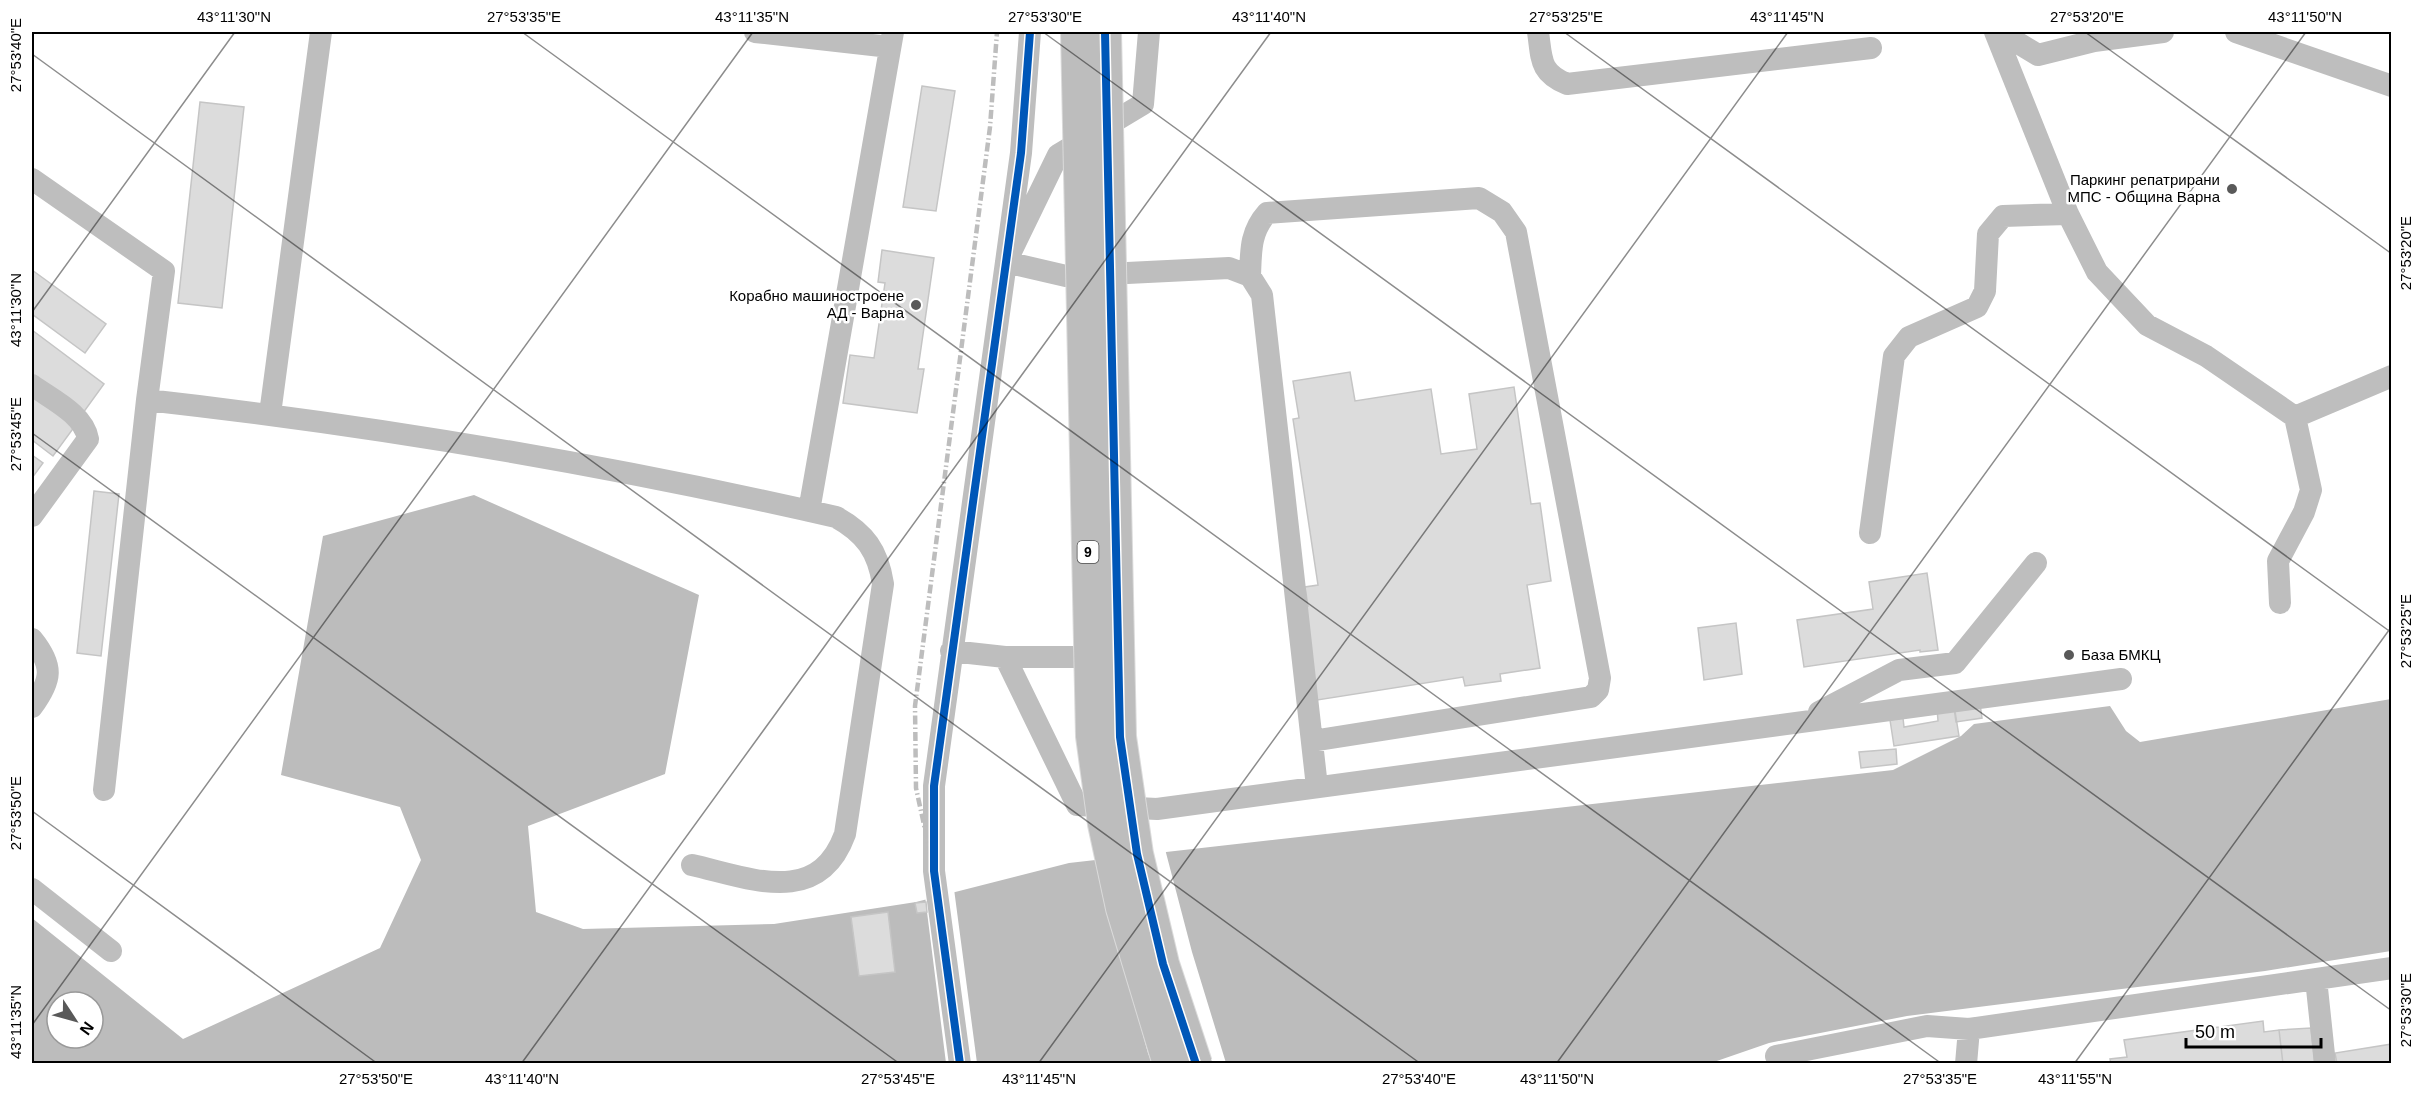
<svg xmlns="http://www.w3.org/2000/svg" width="2423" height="1095" font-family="Helvetica,sans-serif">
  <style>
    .water { fill: #bcbcbc; fill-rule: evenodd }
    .pier { fill: #fff }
    .building { fill: #dcdcdc; stroke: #c5c5c5; stroke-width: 1.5 }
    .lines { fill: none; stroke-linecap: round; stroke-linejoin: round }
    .minor { stroke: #bebebe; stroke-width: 22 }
    .rail { stroke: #bdbdbd; stroke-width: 4.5; stroke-dasharray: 9 3 1.5 3; stroke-linecap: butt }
    .highway-bridge-casing { stroke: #dbdbdb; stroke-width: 34; stroke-linecap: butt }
    .highway-bridge { stroke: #bdbdbd; stroke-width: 32 }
    .cycleway-casing { stroke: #fff; stroke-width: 11 }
    .cycleway { stroke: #0057b8; stroke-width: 8 }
    .ticks { fill: none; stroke: #000; stroke-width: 1.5; stroke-opacity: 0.45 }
    .poi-dot { fill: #595959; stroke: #fff; stroke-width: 2 }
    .labels { text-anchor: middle; stroke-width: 5; stroke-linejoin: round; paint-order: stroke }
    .shield { fill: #fff; stroke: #4c4c4c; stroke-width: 1.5 }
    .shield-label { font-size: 14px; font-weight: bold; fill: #000 }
    .poi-label { font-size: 15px; fill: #000; stroke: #fff; text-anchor: end }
    .neatline { fill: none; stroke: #000; stroke-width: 2 }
    .ticks-label { font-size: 15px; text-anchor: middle; fill: #000 }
  </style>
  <rect width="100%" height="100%" fill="#fff"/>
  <path class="water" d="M 474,495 L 699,595 L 665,774 L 528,826 L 536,912 L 583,929 L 774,924 L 916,902 L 1069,863 L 1893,770 L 1961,736 L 1974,724 L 2110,706 L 2126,731 L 2140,742 L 2391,699 L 2391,951 L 2265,971 L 1907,1016 L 1769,1043 L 1711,1063 L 32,1063 L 32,918 L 183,1039 L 380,948 L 421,860 L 400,807 L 281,775 L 323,536 ZM 57,1002 L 93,1002 L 93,1038 L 57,1038 Z"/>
  <path class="pier" d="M 1165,849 L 1192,952 L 1226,1063 L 1152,1063 L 1148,1053 L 1094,857 Z
    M 954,889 L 977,1063 L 946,1063 L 925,896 Z"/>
  <path class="building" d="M 922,86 L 955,91 L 936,211 L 903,207 Z
    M 200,102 L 244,107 L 222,308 L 178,303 Z
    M 882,250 L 934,258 L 918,369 L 924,369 L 917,413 L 843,403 L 850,355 L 874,358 L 885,283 L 878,282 Z
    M 32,270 L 106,324 L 85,353 L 32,314 Z
    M 32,330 L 104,384 L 83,413 L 32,375 Z
    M 1350,372 L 1355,401 L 1431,389 L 1441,454 L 1477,449 L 1469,394 L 1514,387 L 1531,504 L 1540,503 L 1551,581 L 1527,585 L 1540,668 L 1500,674 L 1501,681 L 1465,686 L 1463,677 L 1311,701 L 1299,607 L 1308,606 L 1305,587 L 1318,585 L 1293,419 L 1299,418 L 1293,381 Z
    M 32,395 L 75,426 L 53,456 L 32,440 Z
    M 32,455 L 43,463 L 32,478 Z
    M 94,491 L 119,494 L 101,656 L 77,653 Z
    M 1927,573 L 1938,650 L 1920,652 L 1920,650 L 1804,667 L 1797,620 L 1873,609 L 1869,582 Z
    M 1736,623 L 1742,674 L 1704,680 L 1698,628 Z
    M 1980,704 L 1982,718 L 1956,722 L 1954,708 Z
    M 1954,705 L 1959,736 L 1894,746 L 1890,720 L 1903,718 L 1904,727 L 1938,721 L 1937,708 Z
    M 1896,749 L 1897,764 L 1861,768 L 1859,752 Z
    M 926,902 L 927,912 L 917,913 L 915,903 Z
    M 888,912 L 895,972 L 859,976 L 851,917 Z
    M 2263,1021 L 2264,1032 L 2279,1030 L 2283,1064 L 2111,1064 L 2110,1059 L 2127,1057 L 2124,1040 Z
    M 2311,1028 L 2315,1064 L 2283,1064 L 2279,1030 Z
    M 2392,1044 L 2392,1064 L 2337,1064 L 2335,1053 Z"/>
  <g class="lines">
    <path class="minor" d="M 755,32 L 890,47
      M 1149,32 L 1143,104 L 1058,155 L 1006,262 L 1066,276 L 1229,268 L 1250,276 L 1262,295 L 1317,787
      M 1538,32 C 1542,59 1539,72 1567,84 L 1871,48
      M 1995,32 L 2068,214 L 2097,272 L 2147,325 L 2206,356 L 2295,417 L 2392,376
      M 2000,32 L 2038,55 L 2094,41 L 2163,32
      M 2236,32 L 2392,86
      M 32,179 L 164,271 L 147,400 L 104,790
      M 1250,276 C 1251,251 1250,232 1267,213 L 1479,198 L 1502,212 L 1516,232 L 1600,678 L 1598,690 L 1591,697 L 1312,741
      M 32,385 C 51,399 84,414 88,439 L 32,516
      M 147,400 C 378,426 609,465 836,517 C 865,533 878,551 883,584 L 845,834 C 818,908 750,878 692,865
      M 270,414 L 321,32
      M 809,511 L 893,32
      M 1870,533 L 1894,356 L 1909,337 L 1977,307 L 1985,291 L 1988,234 L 2003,216 L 2068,214
      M 2280,603 L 2278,561 L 2304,512 L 2311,490 L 2295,417
      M 32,639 C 54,666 52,680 32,707
      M 951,651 L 1005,657 L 1077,805 L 1157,809 L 2121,679
      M 1005,657 L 1106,657
      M 1819,712 L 1899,670 L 1955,663 L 2036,563
      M 32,889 L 111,951
      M 2316,979 L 2325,1064
      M 1776,1056 L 1927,1026 L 1969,1029 L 2392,968
      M 960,1064 L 934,871 L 934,786 L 1021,153 L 1030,32
      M 1966,1064 L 1969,1029"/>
    <path class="rail" d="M 934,871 L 916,788 L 915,706 L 990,127 L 997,32"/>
    <defs>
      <path id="highway-bridge" d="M 1077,32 L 1092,736 L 1104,824 L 1122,908 L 1169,1064
        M 1105,32 L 1120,737 L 1137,854 L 1163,964 L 1196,1064"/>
    </defs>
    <use href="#highway-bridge" class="highway-bridge-casing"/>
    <use href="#highway-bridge" class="highway-bridge"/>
    <defs>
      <path id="cycleway" d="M 1105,32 L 1120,737 L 1137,854 L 1163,964 L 1196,1064
        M 960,1064 L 934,871 L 934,786 L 1021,153 L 1030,32"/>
    </defs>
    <use href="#cycleway" class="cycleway-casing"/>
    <use href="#cycleway" class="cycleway"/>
  </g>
  <path class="ticks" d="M 522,32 L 1942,1064M 1043,32 L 2392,1011M 1564,32 L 2392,633M 2085,32 L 2392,254M 32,54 L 1421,1064M 32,312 L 235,32M 32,433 L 900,1064M 32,811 L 378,1064M 32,1025 L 753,32M 521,1064 L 1271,32M 1038,1064 L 1788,32M 1556,1064 L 2306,32M 2074,1064 L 2392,626"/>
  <g class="poi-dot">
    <circle cx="2232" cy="189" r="6"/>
    <circle cx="916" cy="305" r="6"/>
    <circle cx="2069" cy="655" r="6"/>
  </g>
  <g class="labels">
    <rect class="shield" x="1077.5" y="541" width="21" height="22" rx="4.5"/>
    <g class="shield-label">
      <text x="1088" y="557">9</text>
    </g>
    <g class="poi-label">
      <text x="2220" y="185">Паркинг репатрирани<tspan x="2220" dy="17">МПС - Община Варна</tspan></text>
      <text x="904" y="301">Корабно машиностроене<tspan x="904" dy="17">АД - Варна</tspan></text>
      <text x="2081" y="660" text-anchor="start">База БМКЦ</text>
    </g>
  </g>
  <rect width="2423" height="1095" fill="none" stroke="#ffffff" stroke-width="66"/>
  <g transform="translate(75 1020) rotate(126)"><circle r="28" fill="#ffffff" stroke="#999999" stroke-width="1.5"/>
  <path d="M0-4.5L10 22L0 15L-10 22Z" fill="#595959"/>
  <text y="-9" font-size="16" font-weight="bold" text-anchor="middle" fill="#000000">N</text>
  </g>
  <path d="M2186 1038v9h135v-9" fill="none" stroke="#000000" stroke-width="3"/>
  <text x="2195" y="1038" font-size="18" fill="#000000" stroke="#ffffff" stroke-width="4.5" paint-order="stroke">50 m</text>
  <rect x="33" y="33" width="2357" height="1029" class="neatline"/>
  <g class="ticks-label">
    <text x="234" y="22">43°11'30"N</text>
    <text x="524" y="22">27°53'35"E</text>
    <text x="752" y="22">43°11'35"N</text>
    <text x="1045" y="22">27°53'30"E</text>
    <text x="1269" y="22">43°11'40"N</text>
    <text x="1566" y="22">27°53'25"E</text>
    <text x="1787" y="22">43°11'45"N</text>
    <text x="2087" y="22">27°53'20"E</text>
    <text x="2305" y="22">43°11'50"N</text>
    <text transform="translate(16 55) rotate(-90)" y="5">27°53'40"E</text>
    <text transform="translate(2406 253) rotate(-90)" y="5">27°53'20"E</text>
    <text transform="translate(16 310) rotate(-90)" y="5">43°11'30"N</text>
    <text transform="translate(16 434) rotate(-90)" y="5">27°53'45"E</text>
    <text transform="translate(2406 631) rotate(-90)" y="5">27°53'25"E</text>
    <text transform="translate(16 813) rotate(-90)" y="5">27°53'50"E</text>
    <text transform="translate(2406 1010) rotate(-90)" y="5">27°53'30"E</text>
    <text transform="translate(16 1022) rotate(-90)" y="5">43°11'35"N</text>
    <text x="376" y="1084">27°53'50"E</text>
    <text x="522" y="1084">43°11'40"N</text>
    <text x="898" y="1084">27°53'45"E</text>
    <text x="1039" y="1084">43°11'45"N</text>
    <text x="1419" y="1084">27°53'40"E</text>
    <text x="1557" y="1084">43°11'50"N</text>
    <text x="1940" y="1084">27°53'35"E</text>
    <text x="2075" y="1084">43°11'55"N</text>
  </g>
</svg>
